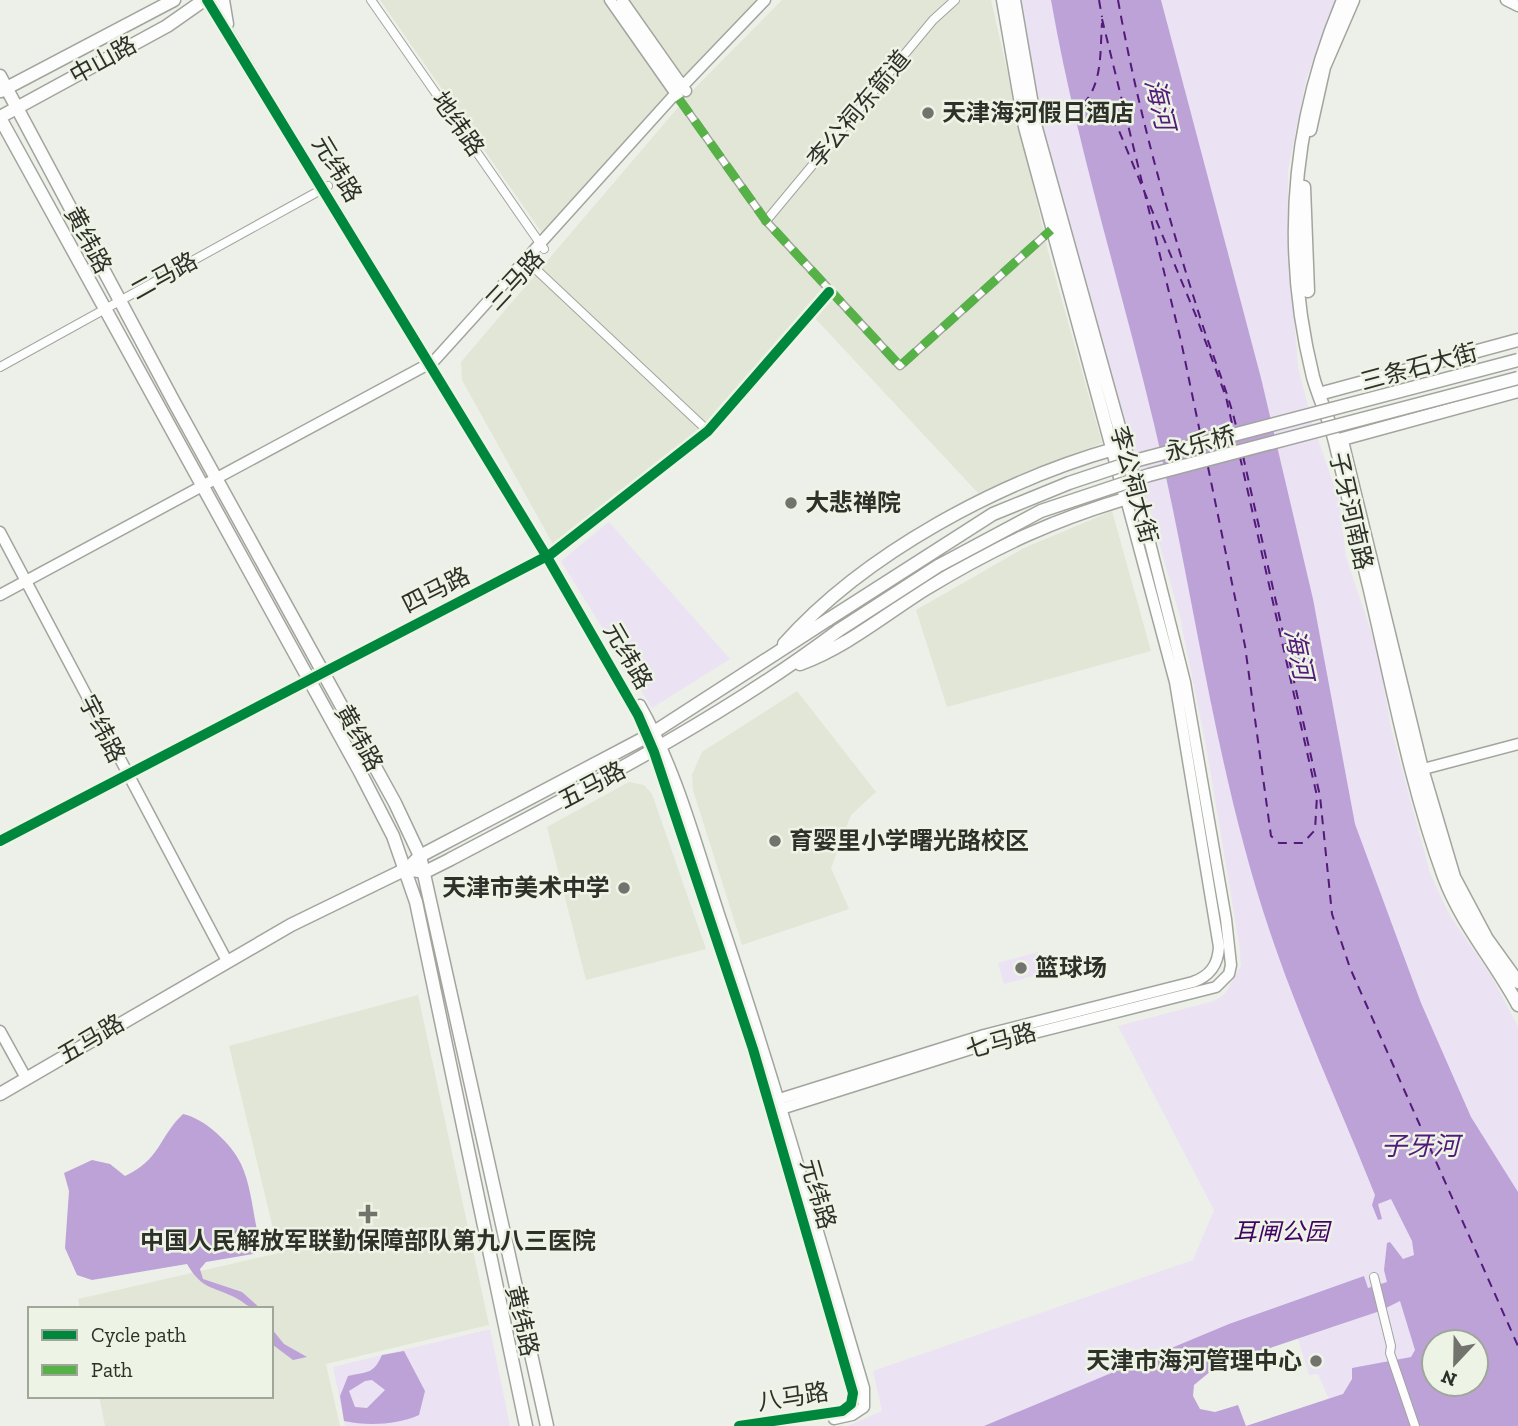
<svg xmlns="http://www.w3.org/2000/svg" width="1518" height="1426" font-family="'Zilla Slab','Noto Sans SC',serif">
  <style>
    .built { fill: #e1e6d7 }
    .green { fill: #ebe2f4; fill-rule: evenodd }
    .water { fill: #bda2d7; fill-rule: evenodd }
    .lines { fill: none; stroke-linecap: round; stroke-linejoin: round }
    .ferry { stroke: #521a79; stroke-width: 2; stroke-dasharray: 9 7; stroke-linecap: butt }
    .pedestrian-casing { stroke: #a2a59e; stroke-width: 9 }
    .minor-casing { stroke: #a2a59e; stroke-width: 10 }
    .tertiary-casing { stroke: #a2a59e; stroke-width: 13 }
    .secondary-casing { stroke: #a2a59e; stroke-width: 15 }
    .primary-casing { stroke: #a2a59e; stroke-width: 15 }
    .pedestrian { stroke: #fcfdfc; stroke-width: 6 }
    .minor { stroke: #fcfdfc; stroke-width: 8 }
    .tertiary { stroke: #fcfdfc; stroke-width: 10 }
    .secondary { stroke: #fcfdfc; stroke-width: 12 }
    .primary { stroke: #fcfdfc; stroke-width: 12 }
    .secondary-bridge-casing { stroke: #a2a59e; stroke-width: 15; stroke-linecap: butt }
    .secondary-bridge { stroke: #fcfdfc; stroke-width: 12 }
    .quiet { stroke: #56b246; stroke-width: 9; stroke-dasharray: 18 9; stroke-linecap: butt }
    .cycleway-casing { stroke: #eef4e5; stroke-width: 15 }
    .cycleway { stroke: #00873e; stroke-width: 10 }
    .poi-dot { fill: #71736c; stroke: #eef4e5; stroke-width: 2.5 }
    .labels { text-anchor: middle; stroke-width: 5; stroke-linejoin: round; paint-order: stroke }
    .street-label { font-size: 24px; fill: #2e302a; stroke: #eef4e5 }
    .poi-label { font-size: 24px; font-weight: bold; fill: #2e302a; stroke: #eef4e5; text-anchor: start }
    .park-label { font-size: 24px; font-style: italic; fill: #420267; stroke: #eef4e5 }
    .water-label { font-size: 26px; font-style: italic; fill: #521a79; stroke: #eef4e5 }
  </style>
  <rect width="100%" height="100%" fill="#edf0e8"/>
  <path class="built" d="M 380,0 L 758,0 L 678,82 L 542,233 Z
    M 782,0 L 991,0 L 1048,251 L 1102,443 L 978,493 L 813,316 L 710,424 L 554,546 L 462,380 L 461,362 L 692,91 Z
    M 1112,511 L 1151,651 L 947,707 L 916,610 L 1024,548 Z
    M 797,691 L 876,792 L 851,815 L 831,868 L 849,909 L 742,945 L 693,790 L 692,775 L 702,752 Z
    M 629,782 L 644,785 L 652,794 L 706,949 L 586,980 L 547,827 Z
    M 418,995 L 489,1325 L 326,1364 L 340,1426 L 105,1426 L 99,1396 L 271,1396 L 271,1309 L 80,1309 L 78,1299 L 279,1253 L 229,1046 Z"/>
  <path class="green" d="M 1020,0 L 1336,0 L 1306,80 L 1288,170 L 1288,242 L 1298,367 L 1312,422 L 1339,500 L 1346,557 L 1378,652 L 1391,728 L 1430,873 L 1449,914 L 1492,977 L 1518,1027 L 1518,1426 L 1352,1379 L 1343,1394 L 1329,1399 L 1318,1374 L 1309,1375 L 1298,1339 L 1374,1313 L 985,1426 L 848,1426 L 882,1411 L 873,1371 L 1193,1260 L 1214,1210 L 1118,1026 L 1214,1001 L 1225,994 L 1241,965 L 1239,943 L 1207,751 L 1180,617 L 1038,112 ZM 1434,1342 L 1476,1342 L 1476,1384 L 1434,1384 Z
    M 609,522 L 730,659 L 652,708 L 561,561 Z
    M 1038,952 L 1044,973 L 1004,984 L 998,963 Z
    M 490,1329 L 510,1426 L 345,1426 L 333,1367 Z"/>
  <path class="water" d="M 1051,0 L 1161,0 L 1261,378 L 1313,599 L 1355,824 L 1421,1003 L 1471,1117 L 1518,1192 L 1518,1426 L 984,1426 L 1229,1324 L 1364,1276 L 1368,1288 L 1387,1282 L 1384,1270 L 1387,1243 L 1390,1242 L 1403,1259 L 1414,1255 L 1412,1241 L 1391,1199 L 1378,1204 L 1382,1219 L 1378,1220 L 1372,1205 L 1375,1195 C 1340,1107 1299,1019 1269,929 C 1214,765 1194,591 1154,424 C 1120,282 1076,143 1051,0 ZM 1400,1301 L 1415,1350 L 1411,1357 L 1352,1368 L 1352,1379 L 1343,1394 L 1246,1426 L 1238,1405 L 1215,1412 L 1200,1409 L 1193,1396 L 1194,1385 L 1217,1366 L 1380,1311 ZM 1434,1342 L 1476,1342 L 1476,1384 L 1434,1384 Z
    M 183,1114 C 204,1118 232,1144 241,1164 C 251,1185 253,1213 258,1235 L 258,1247 L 253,1254 L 206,1262 L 200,1269 L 203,1279 L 242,1292 L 261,1309 C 248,1309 246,1303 236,1298 C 213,1286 202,1290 187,1264 L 92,1280 L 77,1275 L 65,1248 L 69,1191 L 64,1173 L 92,1160 L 110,1164 L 125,1176 C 161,1159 158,1138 183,1114 Z
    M 271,1328 L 284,1344 L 307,1357 L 293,1360 L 273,1345 Z
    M 404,1351 L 425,1391 L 419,1415 C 397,1425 367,1426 344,1421 L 340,1396 L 348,1376 C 368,1371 373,1375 382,1355 ZM 372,1380 L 385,1390 L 367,1408 L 355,1407 L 349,1391 L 365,1381 Z"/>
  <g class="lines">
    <path class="ferry" d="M 1099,0 L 1102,17
      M 1118,0 C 1137,106 1166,211 1199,314 C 1211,353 1228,390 1237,430
      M 1102,19 L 1181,341 L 1201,437
      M 1082,104 L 1104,113 L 1117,126 L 1196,316 L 1226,397 L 1233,428
      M 1083,104 C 1103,84 1100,49 1102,23
      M 1243,456 L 1320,796 L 1332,914 L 1350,968 L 1518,1346
      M 1208,467 L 1245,646 L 1271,836 L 1279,843 L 1303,843 L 1315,830 L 1317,796 L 1240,457"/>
    <defs>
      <path id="pedestrian" d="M 679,99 L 766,221 L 900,366 L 1051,230"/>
      <path id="minor" d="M 371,0 L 544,249
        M 766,221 L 933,20 L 955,0
        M 526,260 L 708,431
        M 0,367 L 328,186
        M 1374,1277 L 1391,1346 L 1390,1353 L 1415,1426"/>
      <path id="tertiary" d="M 224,0 L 228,24
        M 610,0 L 678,97
        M 622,0 L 686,91
        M 1506,0 L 1518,6
        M 219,18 L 547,557 L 638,715 L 654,752 L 753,1049 L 853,1393 L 851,1404 L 842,1411 L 739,1426
        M 0,532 L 227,961
        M 0,595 L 434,361 L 676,93 L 765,0
        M 640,705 C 677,770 696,844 719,914 C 772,1070 817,1229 864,1388 L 864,1407 L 852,1415 L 834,1419
        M 1416,771 L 1518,744
        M 0,841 L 551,554 L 708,431 L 829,292
        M 0,1031 L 26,1078
        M 773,1101 L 984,1035 L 1193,982 C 1210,976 1218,965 1219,947 L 1175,682 L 1126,499
        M 778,1110 L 971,1049 L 1216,987 L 1229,974 L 1231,965 L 1226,919 L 1185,682 L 1138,495"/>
      <path id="secondary" d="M 1003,0 L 1025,127 L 1124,492
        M 1343,0 C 1292,121 1281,248 1313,377 C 1319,399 1330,420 1335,442 C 1347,490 1357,538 1369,586 C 1392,683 1410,784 1444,877 C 1461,923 1495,962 1518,1005
        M 1310,130 L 1324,67 L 1353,0
        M 1304,187 L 1308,291
        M 1319,394 L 1518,340
        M 1335,441 L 1518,391
        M 1342,441 L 1422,769 L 1454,877 L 1487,939 L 1518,982
        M 784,644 C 865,553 1000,481 1117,448
        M 800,664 C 846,647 883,616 924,590 C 996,546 1057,518 1138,495 L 1036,128 L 1014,0
        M 413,863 L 420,856 L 648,736 L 829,619
        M 0,1094 L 291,925 L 406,869 L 425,872 L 449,860 C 583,789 718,721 839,630"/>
      <path id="primary" d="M 212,0 L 223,24
        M 0,76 L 174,402 L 395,803 L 420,856 L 547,1426
        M 1,91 L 174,0
        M 0,117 L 167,26 L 204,0
        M 0,118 L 360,772 L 393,836 L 416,902 L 526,1426"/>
    </defs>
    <use href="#pedestrian" class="pedestrian-casing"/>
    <use href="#minor" class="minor-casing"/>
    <use href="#tertiary" class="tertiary-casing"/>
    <use href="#secondary" class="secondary-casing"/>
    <use href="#primary" class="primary-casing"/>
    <use href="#pedestrian" class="pedestrian"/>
    <use href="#minor" class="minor"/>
    <use href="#tertiary" class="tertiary"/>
    <use href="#secondary" class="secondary"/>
    <use href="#primary" class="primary"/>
    <defs>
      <path id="secondary-bridge" d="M 829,619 L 993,514 L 1069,483 L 1138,460 L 1518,360
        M 839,630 L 938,566 L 1041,511 L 1149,475 L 1518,378"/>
    </defs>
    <use href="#secondary-bridge" class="secondary-bridge-casing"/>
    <use href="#secondary-bridge" class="secondary-bridge"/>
    <path class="quiet" d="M 679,99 L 766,221 L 900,366 L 1051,230"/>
    <defs>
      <path id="cycleway" d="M 207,0 L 547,557 L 638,715 L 654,752 L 753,1049 L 853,1393 L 851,1404 L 842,1411 L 739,1426
        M 0,841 L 551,554 L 708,431 L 829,292"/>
    </defs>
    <use href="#cycleway" class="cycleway-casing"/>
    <use href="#cycleway" class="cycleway"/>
  </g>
  <g class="poi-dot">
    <circle cx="928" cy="113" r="7"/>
    <circle cx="791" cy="503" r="7"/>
    <circle cx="775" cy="841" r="7"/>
    <circle cx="624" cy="888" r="7"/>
    <circle cx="1021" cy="968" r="7"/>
    <path d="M364.5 1203.5h7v7h7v7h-7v7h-7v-7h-7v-7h7z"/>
    <circle cx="1316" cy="1361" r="7"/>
  </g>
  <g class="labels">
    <g class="street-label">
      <text transform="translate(103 60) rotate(-29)" y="8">中山路</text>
      <text transform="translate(859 109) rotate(-50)" y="8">李公祠东箭道</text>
      <text transform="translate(458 124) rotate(55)" y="8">地纬路</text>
      <text transform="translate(337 169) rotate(59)" y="8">元纬路</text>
      <text transform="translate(88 240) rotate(62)" y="8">黄纬路</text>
      <text transform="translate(164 276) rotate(-29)" y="8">二马路</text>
      <text transform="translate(515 280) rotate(-47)" y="8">三马路</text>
      <text transform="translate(1419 367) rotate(-15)" y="8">三条石大街</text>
      <text transform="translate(1200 444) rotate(-15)" y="8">永乐桥</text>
      <text transform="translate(1134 485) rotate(75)" y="8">李公祠大街</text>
      <text transform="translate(1351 511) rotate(77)" y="8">子牙河南路</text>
      <text transform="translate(436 590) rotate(-27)" y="8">四马路</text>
      <text transform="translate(628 656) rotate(60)" y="8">元纬路</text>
      <text transform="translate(102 729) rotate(63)" y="8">宇纬路</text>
      <text transform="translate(359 738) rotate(61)" y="8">黄纬路</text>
      <text transform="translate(592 785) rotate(-28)" y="8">五马路</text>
      <text transform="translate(91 1039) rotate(-31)" y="8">五马路</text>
      <text transform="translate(1001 1041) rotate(-16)" y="8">七马路</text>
      <text transform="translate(818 1194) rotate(74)" y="8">元纬路</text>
      <text transform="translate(522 1321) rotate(77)" y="8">黄纬路</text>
      <text transform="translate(793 1397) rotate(-9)" y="8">八马路</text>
    </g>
    <g class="poi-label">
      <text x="942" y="121">天津海河假日酒店</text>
      <text x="805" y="511">大悲禅院</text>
      <text x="789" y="849">育婴里小学曙光路校区</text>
      <text x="610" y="896" text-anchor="end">天津市美术中学</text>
      <text x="1035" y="976">篮球场</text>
      <text x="368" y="1249" text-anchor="middle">中国人民解放军联勤保障部队第九八三医院</text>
      <text x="1302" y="1369" text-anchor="end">天津市海河管理中心</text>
    </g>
    <g class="park-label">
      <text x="1281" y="1240">耳闸公园</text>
    </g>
    <g class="water-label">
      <text transform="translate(1160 104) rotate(76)" y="9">海河</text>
      <text transform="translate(1299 654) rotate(78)" y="9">海河</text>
      <text x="1420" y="1155">子牙河</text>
    </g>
  </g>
  <rect x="28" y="1307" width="245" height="91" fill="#eef4e5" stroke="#a1a69a" stroke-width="2"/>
  <rect x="42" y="1330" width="35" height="10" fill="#00873e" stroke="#a1a69a" stroke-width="2"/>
  <text x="91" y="1342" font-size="21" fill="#2e302a">Cycle path</text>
  <rect x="42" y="1365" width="35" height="10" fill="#56b246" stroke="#a1a69a" stroke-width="2"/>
  <text x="91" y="1377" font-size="21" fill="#2e302a">Path</text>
  <g transform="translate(1455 1363) rotate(202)"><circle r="33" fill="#eef4e5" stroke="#a1a69a" stroke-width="2"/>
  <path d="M0-5L12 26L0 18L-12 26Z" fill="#71736c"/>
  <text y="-10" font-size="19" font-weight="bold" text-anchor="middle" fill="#2e302a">N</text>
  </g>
</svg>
